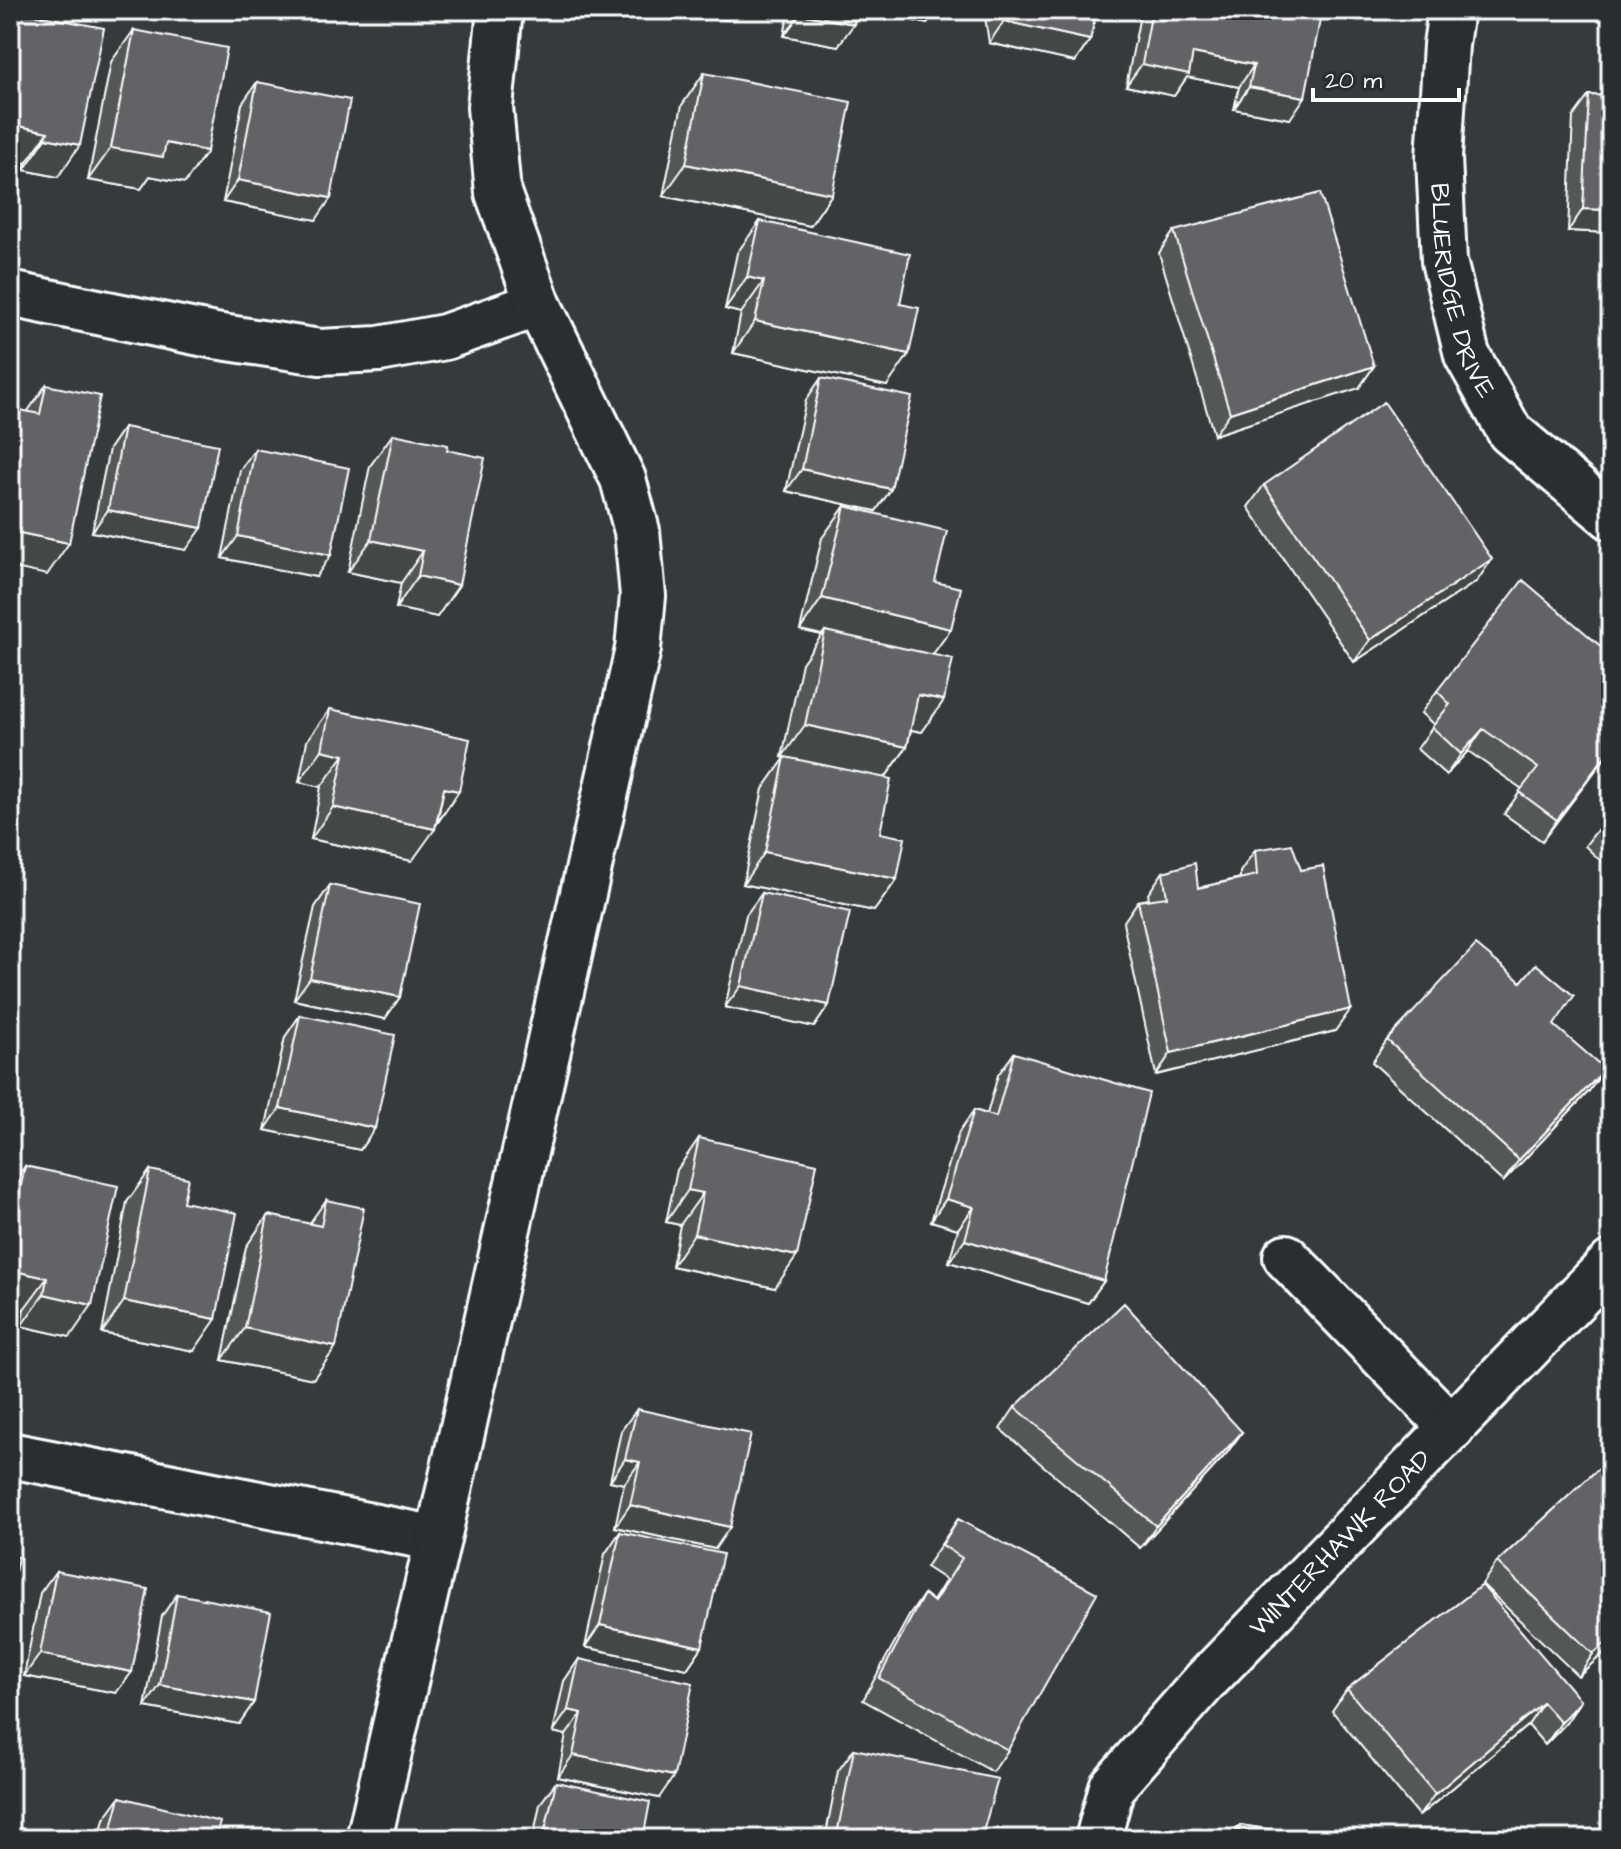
<svg xmlns="http://www.w3.org/2000/svg" width="1621" height="1849" font-family="'Architects Daughter',sans-serif">
  <style>
    .lines { fill: none; stroke-linecap: round; stroke-linejoin: round }
    .minor-casing { stroke: #fff; stroke-width: 50 }
    .minor { stroke: #2a2d2e; stroke-width: 44 }
    .wall { fill: #555657; stroke: #fff; stroke-width: 2 }
    .shaded-wall { fill: #454647; stroke: #fff; stroke-width: 2 }
    .building { fill: #636465; stroke: #fff; stroke-width: 2 }
    .labels { text-anchor: middle; stroke-width: 7; stroke-linejoin: round; paint-order: stroke }
    .street-label { font-size: 26px; fill: #fff; stroke: #2a2d2e }
  </style>
  <rect width="100%" height="100%" fill="#373a3b"/>
  <filter id="ink" filterUnits="userSpaceOnUse"><feTurbulence type="fractalNoise" baseFrequency=".0125" numOctaves="2"/><feDisplacementMap in="SourceGraphic" scale="16" xChannelSelector="R" yChannelSelector="G"/><feConvolveMatrix kernelMatrix="1 2 1 2 8 2 1 2 1" color-interpolation-filters="sRGB"/></filter>
  <g filter="url(#ink)">
    <g class="lines">
      <defs>
        <g id="minor">
          <path id="s1" d="M 1451,10 L 1446,45 L 1439,158 L 1444,261 L 1467,355 L 1510,432 L 1611,517"/>
          <path d="M 10,294 L 215,336 L 320,352 L 379,349 L 445,337 L 538,304"/>
          <path d="M 1286,1257 L 1452,1428"/>
          <path d="M 10,1455 L 438,1539 L 369,1839"/>
          <path d="M 438,1539 L 638,649 L 643,596 L 637,531 L 623,479 L 538,304 L 498,193 L 490,107 L 500,10"/>
          <path id="s2" d="M 1098,1839 L 1112,1787 L 1206,1680 L 1611,1263"/>
        </g>
      </defs>
      <use href="#minor" class="minor-casing"/>
      <use href="#minor" class="minor"/>
    </g>
    <path class="wall" d="M 762,10 L 856,10 L 838,46 L 784,36 L 788,15 Z
      M 982,10 L 1097,10 L 1090,40 L 1075,62 L 989,43 L 984,10 Z
      M 1141,10 L 1322,10 L 1290,119 L 1234,109 L 1239,87 L 1187,77 L 1174,96 L 1126,86 Z
      M 104,28 L 58,177 L 24,170 L 26,163 Z
      M 134,30 L 207,151 L 185,183 L 150,176 L 141,189 L 88,180 L 111,62 Z
      M 704,73 L 832,194 L 810,226 L 663,196 L 682,105 Z
      M 1611,73 L 1611,233 L 1568,231 L 1573,117 L 1589,95 L 1607,96 L 1608,78 Z
      M 257,82 L 316,220 L 223,202 L 242,104 Z
      M 760,221 L 900,304 L 887,386 L 733,353 L 741,313 L 725,309 L 737,253 Z
      M 1174,231 L 1374,366 L 1359,388 L 1214,435 L 1159,253 Z
      M 821,378 L 891,489 L 876,511 L 786,491 L 806,400 Z
      M 46,385 L 47,575 L 28,411 Z
      M 124,427 L 186,550 L 92,532 L 109,449 Z
      M 393,434 L 447,450 L 459,585 L 437,617 L 396,608 L 401,583 L 348,572 L 370,466 Z
      M 255,449 L 316,577 L 222,558 L 240,470 Z
      M 1264,485 L 1477,581 L 1354,662 L 1248,507 Z
      M 845,506 L 935,582 L 933,654 L 944,700 L 922,732 L 911,730 L 907,747 L 885,778 L 880,833 L 897,879 L 874,911 L 743,884 L 763,789 L 785,758 L 782,757 L 802,663 L 822,635 L 800,630 L 822,538 Z
      M 1611,655 L 1611,750 L 1542,841 L 1504,814 L 1522,789 L 1468,751 L 1446,775 L 1417,749 L 1434,725 L 1421,713 L 1437,691 Z
      M 330,709 L 459,791 L 412,861 L 311,839 L 321,787 L 299,782 L 307,741 Z
      M 1611,812 L 1611,871 L 1585,846 Z
      M 1255,850 L 1335,1031 L 1156,1075 L 1123,923 L 1138,901 L 1149,899 L 1148,894 L 1163,872 L 1198,888 L 1240,878 L 1240,872 Z
      M 330,885 L 400,997 L 385,1019 L 294,1000 L 315,907 Z
      M 762,893 L 829,1005 L 814,1027 L 725,1007 L 746,915 Z
      M 300,1015 L 375,1128 L 360,1150 L 265,1130 L 285,1037 Z
      M 1554,1025 L 1589,1091 L 1503,1182 L 1372,1062 L 1387,1040 Z
      M 1014,1053 L 1104,1281 L 1088,1303 L 949,1262 L 958,1229 L 931,1221 L 959,1132 L 974,1110 L 987,1114 L 998,1075 Z
      M 699,1138 L 775,1288 L 672,1266 L 680,1225 L 666,1222 L 677,1170 Z
      M 25,1166 L 70,1337 L 21,1326 L 24,1309 L 10,1306 L 10,1188 Z
      M 150,1170 L 194,1351 L 102,1333 L 127,1202 Z
      M 326,1200 L 336,1347 L 313,1379 L 222,1360 L 246,1247 L 268,1215 L 309,1224 Z
      M 1015,1407 L 1242,1432 L 1226,1454 L 1140,1548 L 1000,1429 Z
      M 637,1409 L 715,1549 L 615,1527 L 624,1484 L 610,1481 L 621,1431 Z
      M 1611,1457 L 1611,1654 L 1607,1650 L 1578,1676 L 1482,1584 L 1497,1562 Z
      M 958,1519 L 1008,1750 L 993,1772 L 863,1700 L 909,1616 L 924,1594 L 933,1601 L 946,1580 L 926,1567 Z
      M 620,1532 L 702,1647 L 687,1669 L 585,1647 L 605,1554 Z
      M 56,1571 L 116,1693 L 24,1676 L 40,1593 Z
      M 1482,1585 L 1566,1723 L 1545,1745 L 1528,1725 L 1419,1816 L 1332,1711 L 1347,1689 Z
      M 177,1594 L 254,1702 L 239,1724 L 145,1707 L 162,1616 Z
      M 579,1659 L 659,1798 L 558,1777 L 566,1735 L 553,1732 L 564,1681 Z
      M 854,1749 L 981,1839 L 825,1839 L 838,1771 Z
      M 556,1782 L 643,1839 L 533,1839 L 540,1804 Z
      M 120,1797 L 215,1839 L 99,1839 L 104,1819 Z
      M 1240,1825 L 1330,1839 L 1230,1839 Z"/>
    <path class="shaded-wall" d="M 677,10 L 735,10 L 728,20 Z
      M 762,10 L 791,10 L 788,15 Z
      M 903,10 L 936,10 L 927,24 L 898,17 Z
      M 800,14 L 854,24 L 838,46 L 784,36 Z
      M 1004,21 L 1090,40 L 1075,62 L 989,43 Z
      M 1193,53 L 1254,65 L 1239,87 L 1187,77 L 1174,96 L 1126,86 L 1142,64 Z
      M 1249,87 L 1305,97 L 1290,119 L 1234,109 Z
      M 10,124 L 48,132 L 26,163 L 10,160 Z
      M 46,138 L 80,145 L 58,177 L 24,170 Z
      M 166,143 L 207,151 L 185,183 L 150,176 L 141,189 L 88,180 L 111,148 Z
      M 686,164 L 832,194 L 810,226 L 663,196 Z
      M 238,180 L 331,198 L 316,220 L 223,202 Z
      M 1583,209 L 1611,210 L 1611,233 L 1568,231 Z
      M 747,277 L 764,281 L 741,313 L 725,309 Z
      M 755,321 L 909,354 L 887,386 L 733,353 Z
      M 1374,366 L 1359,388 L 1214,435 L 1230,413 Z
      M 802,469 L 891,489 L 876,511 L 786,491 Z
      M 108,510 L 202,528 L 186,550 L 92,532 Z
      M 10,531 L 69,543 L 47,575 L 10,567 Z
      M 238,536 L 331,555 L 316,577 L 222,558 Z
      M 371,540 L 423,551 L 401,583 L 348,572 Z
      M 1492,559 L 1477,581 L 1354,662 L 1370,640 Z
      M 418,576 L 459,585 L 437,617 L 396,608 Z
      M 822,598 L 951,629 L 928,661 L 825,631 L 822,635 L 800,630 Z
      M 918,695 L 944,700 L 922,732 L 896,727 Z
      M 805,725 L 907,747 L 884,779 L 782,757 Z
      M 1483,729 L 1468,751 L 1446,775 L 1461,754 Z
      M 1611,748 L 1611,750 L 1542,841 L 1557,820 Z
      M 322,750 L 344,755 L 321,787 L 299,782 Z
      M 444,788 L 459,791 L 437,823 Z
      M 333,807 L 435,829 L 412,861 L 311,839 Z
      M 765,852 L 897,879 L 874,911 L 743,884 Z
      M 310,978 L 400,997 L 385,1019 L 294,1000 Z
      M 741,986 L 829,1005 L 814,1027 L 725,1007 Z
      M 1351,1009 L 1335,1031 L 1156,1075 L 1171,1053 Z
      M 1605,1069 L 1589,1091 L 1503,1182 L 1519,1160 Z
      M 280,1108 L 375,1128 L 360,1150 L 265,1130 Z
      M 688,1190 L 703,1193 L 680,1225 L 666,1222 Z
      M 946,1199 L 974,1207 L 958,1229 L 931,1221 Z
      M 694,1234 L 797,1256 L 775,1288 L 672,1266 Z
      M 965,1240 L 1104,1281 L 1088,1303 L 949,1262 Z
      M 10,1270 L 47,1278 L 24,1309 L 10,1306 Z
      M 44,1294 L 92,1305 L 70,1337 L 21,1326 Z
      M 124,1301 L 216,1319 L 194,1351 L 102,1333 Z
      M 245,1328 L 336,1347 L 313,1379 L 222,1360 Z
      M 1242,1432 L 1226,1454 L 1140,1548 L 1156,1526 Z
      M 625,1459 L 640,1462 L 624,1484 L 610,1481 Z
      M 630,1505 L 730,1527 L 715,1549 L 615,1527 Z
      M 600,1625 L 702,1647 L 687,1669 L 585,1647 Z
      M 1611,1638 L 1611,1644 L 1607,1650 L 1578,1676 L 1593,1654 Z
      M 40,1654 L 132,1672 L 116,1693 L 24,1676 Z
      M 160,1685 L 254,1702 L 239,1724 L 145,1707 Z
      M 1581,1701 L 1566,1723 L 1545,1745 L 1561,1723 Z
      M 1543,1703 L 1528,1725 L 1419,1816 L 1435,1794 Z
      M 568,1710 L 582,1713 L 566,1735 L 553,1732 Z
      M 573,1755 L 674,1776 L 659,1798 L 558,1777 Z"/>
    <path class="building" d="M 10,10 L 104,28 L 80,145 L 46,138 L 48,132 L 10,124 Z
      M 800,10 L 856,10 L 854,24 L 800,14 Z
      M 1003,10 L 1097,10 L 1090,40 L 1004,21 Z
      M 1152,10 L 1322,10 L 1305,97 L 1249,87 L 1254,65 L 1193,53 L 1189,74 L 1142,64 Z
      M 134,30 L 227,48 L 207,151 L 166,143 L 163,157 L 111,148 Z
      M 704,73 L 851,102 L 832,194 L 686,164 Z
      M 257,82 L 350,100 L 331,198 L 238,180 Z
      M 1589,95 L 1611,96 L 1611,210 L 1583,209 Z
      M 1320,193 L 1374,366 L 1230,413 L 1174,231 Z
      M 760,221 L 910,254 L 900,304 L 919,308 L 909,354 L 755,321 L 764,281 L 747,277 Z
      M 821,378 L 912,397 L 891,489 L 802,469 Z
      M 46,385 L 100,396 L 69,543 L 10,531 L 10,408 L 40,414 Z
      M 1384,402 L 1492,559 L 1370,640 L 1264,485 Z
      M 124,427 L 218,445 L 202,528 L 108,510 Z
      M 393,434 L 448,445 L 447,450 L 485,458 L 459,585 L 418,576 L 423,551 L 371,540 Z
      M 255,449 L 349,468 L 331,555 L 238,536 Z
      M 845,506 L 947,531 L 935,582 L 961,588 L 951,629 L 822,598 Z
      M 1523,580 L 1611,655 L 1611,748 L 1557,820 L 1519,792 L 1538,768 L 1483,729 L 1461,754 L 1432,727 L 1450,704 L 1437,691 Z
      M 825,631 L 953,659 L 944,700 L 918,695 L 907,747 L 805,725 Z
      M 330,709 L 470,739 L 459,791 L 444,788 L 435,829 L 333,807 L 344,755 L 322,750 Z
      M 785,757 L 891,779 L 880,833 L 905,838 L 897,879 L 765,852 Z
      M 1611,812 L 1611,835 L 1600,824 Z
      M 1292,844 L 1301,870 L 1323,866 L 1351,1009 L 1171,1053 L 1138,901 L 1167,897 L 1163,872 L 1195,863 L 1198,888 L 1257,875 L 1255,850 Z
      M 330,885 L 420,904 L 400,997 L 310,978 Z
      M 762,893 L 850,912 L 829,1005 L 741,986 Z
      M 1476,945 L 1521,982 L 1536,964 L 1574,996 L 1554,1025 L 1605,1069 L 1519,1160 L 1387,1040 Z
      M 300,1015 L 395,1035 L 375,1128 L 280,1108 Z
      M 1014,1053 L 1149,1093 L 1104,1281 L 965,1240 L 974,1207 L 946,1199 L 974,1110 L 996,1117 Z
      M 699,1138 L 817,1164 L 797,1256 L 694,1234 L 703,1193 L 688,1190 Z
      M 25,1166 L 118,1186 L 92,1305 L 44,1294 L 47,1278 L 10,1270 L 10,1237 Z
      M 150,1170 L 188,1178 L 183,1202 L 237,1213 L 216,1319 L 124,1301 Z
      M 326,1200 L 364,1208 L 336,1347 L 245,1328 L 268,1215 L 321,1226 Z
      M 1124,1303 L 1242,1432 L 1156,1526 L 1015,1407 Z
      M 637,1409 L 751,1434 L 730,1527 L 630,1505 L 640,1462 L 625,1459 Z
      M 1611,1457 L 1611,1638 L 1593,1654 L 1497,1562 Z
      M 958,1519 L 1097,1593 L 1008,1750 L 879,1678 L 924,1594 L 934,1602 L 962,1558 L 942,1545 Z
      M 620,1532 L 723,1554 L 702,1647 L 600,1625 Z
      M 10,1556 L 18,1557 L 10,1598 Z
      M 56,1571 L 148,1589 L 132,1672 L 40,1654 Z
      M 1482,1585 L 1581,1701 L 1561,1723 L 1543,1703 L 1435,1794 L 1347,1689 Z
      M 177,1594 L 271,1612 L 254,1702 L 160,1685 Z
      M 579,1659 L 693,1683 L 674,1776 L 573,1755 L 582,1713 L 568,1710 Z
      M 854,1749 L 998,1779 L 981,1839 L 836,1839 Z
      M 556,1782 L 650,1802 L 643,1839 L 543,1839 Z
      M 120,1797 L 220,1822 L 215,1839 L 109,1839 Z
      M 1240,1825 L 1330,1839 L 1238,1839 Z"/>
  </g>
  <g class="labels">
    <g class="street-label">
      <text dy="9" stroke="none"><textPath href="#s1" startOffset="284">BLUERIDGE DRIVE</textPath></text>
      <text dy="9" stroke="none"><textPath href="#s2" startOffset="388">WINTERHAWK ROAD</textPath></text>
    </g>
  </g>
  <rect width="1621" height="1849" fill="none" stroke="#2a2d2e" stroke-width="40"/>
  <rect x="20" y="20" width="1581" height="1809" fill="none" stroke="#fff" stroke-width="3" filter="url(#ink)"/>
  <path d="M1313 88v12h146v-12" fill="none" stroke="#ffffff" stroke-width="4"/>
  <text x="1325" y="88" font-size="24" fill="#ffffff" stroke="#2a2d2e" stroke-width="6" paint-order="stroke">20 m</text>
</svg>
